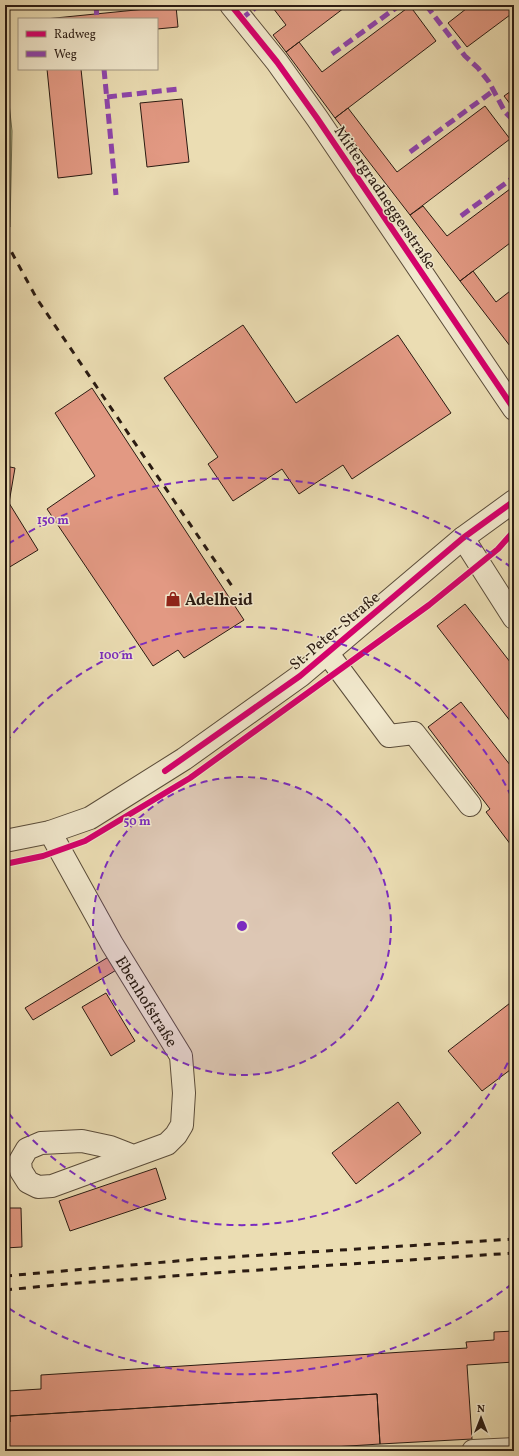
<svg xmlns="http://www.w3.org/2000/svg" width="519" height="1456" font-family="Vollkorn,serif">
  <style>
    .green { fill: #b6c18e; stroke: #706e50 }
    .building { fill: #e29983; stroke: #2a1b12 }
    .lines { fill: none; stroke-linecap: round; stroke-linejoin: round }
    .minor-casing { stroke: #5a4c3a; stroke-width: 24 }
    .minor { stroke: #f2e9ce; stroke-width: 22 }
    .rail { stroke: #2a1b12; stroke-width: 3; stroke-dasharray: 7 7; stroke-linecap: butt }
    .quiet { stroke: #8e44ad; stroke-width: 5; stroke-dasharray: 10 5; stroke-linecap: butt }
    .cycleway-casing { stroke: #f2e9ce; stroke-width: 8 }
    .cycleway { stroke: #d6006c; stroke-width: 6 }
    .ring { fill: none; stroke: #7b2cbf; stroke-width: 2; stroke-dasharray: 7 5 }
    .labels { text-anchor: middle; stroke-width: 3; stroke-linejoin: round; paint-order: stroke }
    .street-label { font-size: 16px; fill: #2a1b12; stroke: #f2e9ce }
    .poi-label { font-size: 16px; font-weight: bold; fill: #2a1b12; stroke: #f2e9ce; text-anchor: start }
    .centre { fill: #7b2cbf; stroke: #f2e9ce; stroke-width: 2 }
    .ring-label { font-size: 12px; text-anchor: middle; font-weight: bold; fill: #7b2cbf; stroke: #f2e9ce; stroke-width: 3; stroke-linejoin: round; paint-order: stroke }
  </style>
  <rect width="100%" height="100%" fill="#ebddb3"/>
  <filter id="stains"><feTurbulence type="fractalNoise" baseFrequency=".005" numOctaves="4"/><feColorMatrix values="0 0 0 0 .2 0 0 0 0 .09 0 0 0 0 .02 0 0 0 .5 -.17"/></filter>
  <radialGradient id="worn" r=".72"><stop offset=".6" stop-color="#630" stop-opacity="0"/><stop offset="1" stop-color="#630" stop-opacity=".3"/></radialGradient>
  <path class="green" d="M 5,66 L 12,131 L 10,227 L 5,218 Z
    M 5,254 L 8,259 L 8,302 L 5,318 Z"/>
  <path class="building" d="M 277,5 L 348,5 L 286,52 L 273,35 L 286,25 L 273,8 Z
    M 471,5 L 514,5 L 514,12 L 467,47 L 448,23 Z
    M 176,6 L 178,27 L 157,29 L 157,19 L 45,19 Z
    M 410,6 L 436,41 L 335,118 L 286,52 L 299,42 L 322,72 Z
    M 47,69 L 81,69 L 92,174 L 58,178 Z
    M 514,89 L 514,109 L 504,96 Z
    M 182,99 L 189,162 L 147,167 L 140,103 Z
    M 485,106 L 510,139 L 410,215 L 335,118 L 348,108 L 397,172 Z
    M 514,186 L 514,240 L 460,281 L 410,215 L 423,206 L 447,236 Z
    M 473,271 L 496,302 L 514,288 L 514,342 L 510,346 L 460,281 Z
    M 243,325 L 296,403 L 398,335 L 451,413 L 352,479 L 343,465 L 299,494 L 282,469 L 233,501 L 208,464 L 218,457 L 164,378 Z
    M 92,388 L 244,620 L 184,658 L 178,650 L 153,666 L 47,509 L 95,476 L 55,413 Z
    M 5,466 L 15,468 L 9,503 L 38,550 L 8,568 L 5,562 Z
    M 465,604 L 514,667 L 514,726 L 437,626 Z
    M 461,702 L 514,770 L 514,849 L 486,812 L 490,809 L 428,727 Z
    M 110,956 L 118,969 L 33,1020 L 25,1008 Z
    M 106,993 L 135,1041 L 111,1056 L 82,1007 Z
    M 514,1000 L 514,1067 L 482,1091 L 448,1051 Z
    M 398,1102 L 421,1133 L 356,1184 L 332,1153 Z
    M 156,1168 L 166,1199 L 70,1231 L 59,1201 Z
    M 5,1208 L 21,1208 L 22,1247 L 5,1248 Z
    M 514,1331 L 514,1362 L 467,1365 L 472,1439 L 380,1444 L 377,1394 L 10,1416 L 10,1422 L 5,1422 L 5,1397 L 8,1397 L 8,1391 L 41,1389 L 41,1375 L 467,1348 L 466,1342 L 494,1340 L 494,1332 Z
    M 377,1394 L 380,1444 L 271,1451 L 5,1451 L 5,1422 L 10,1422 L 10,1416 Z"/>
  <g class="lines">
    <defs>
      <g id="minor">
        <path d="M 231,5 L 277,62 L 317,118 L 514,409"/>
        <path d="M 463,538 L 514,618"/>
        <path d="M 328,654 L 389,736 L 414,733 L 470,805"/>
        <path id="s1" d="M 50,832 L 112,944 L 181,1056 L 184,1093 L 182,1125 L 176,1135 L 167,1144 L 52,1186 L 38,1187 L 28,1182 L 21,1171 L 20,1161 L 27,1149 L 41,1143 L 82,1141 L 110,1147 L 133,1156"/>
        <path d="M 5,841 L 50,832 L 90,818 L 184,759 L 300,676 L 463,538 L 514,501"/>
        <path d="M 473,1451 L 514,1449"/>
      </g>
    </defs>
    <use href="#minor" class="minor-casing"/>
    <use href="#minor" class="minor"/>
    <path class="rail" d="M 5,240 L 37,299 L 232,586
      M 5,1276 L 200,1259 L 514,1239
      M 5,1290 L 66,1284 L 214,1273 L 514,1253"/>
    <path class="quiet" d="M 96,5 L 97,19
      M 426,5 L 465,56 L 478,68 L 489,82 L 505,112 L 514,121
      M 241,19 L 259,5
      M 332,54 L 400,5
      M 104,69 L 116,195
      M 107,97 L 178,89
      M 410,152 L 493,91
      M 461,216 L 514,177"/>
    <defs>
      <path id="cycleway" d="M 231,5 L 277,62 L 317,118 L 514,409
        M 165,771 L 300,676 L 463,538 L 514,501
        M 5,864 L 43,856 L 85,841 L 190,778 L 429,605 L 498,549 L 514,531"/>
    </defs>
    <use href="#cycleway" class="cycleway-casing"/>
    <use href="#cycleway" class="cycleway"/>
  </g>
  <circle cx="242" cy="926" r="149" fill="#7b2cbf" fill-opacity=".12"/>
  <g class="ring">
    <circle cx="242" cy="926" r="149"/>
    <path d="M513 1052A299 299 0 0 1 6 1110M6 742A299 299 0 0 1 513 800"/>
    <path d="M512 1284A448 448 0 0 1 8 1308M8 544A448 448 0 0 1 512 568"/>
  </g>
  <defs>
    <symbol id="shop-bare" viewBox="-9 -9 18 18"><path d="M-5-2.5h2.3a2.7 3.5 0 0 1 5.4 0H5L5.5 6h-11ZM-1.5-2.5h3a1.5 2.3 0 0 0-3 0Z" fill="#8f2418" stroke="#f2e9ce" stroke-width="2.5" paint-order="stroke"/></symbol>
  </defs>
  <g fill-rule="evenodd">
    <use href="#shop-bare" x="162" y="588" width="22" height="22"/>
  </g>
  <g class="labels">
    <g class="street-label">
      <text transform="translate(386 197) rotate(56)" y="6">Mittergradneggerstraße</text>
      <text transform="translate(334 630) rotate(-40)" y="6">St.-Peter-Straße</text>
      <text dy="6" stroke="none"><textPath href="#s1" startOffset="195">Ebenhofstraße</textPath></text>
    </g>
    <g class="poi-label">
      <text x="185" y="605">Adelheid</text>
    </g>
  </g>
  <circle cx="242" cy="926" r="6" class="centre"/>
  <g class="ring-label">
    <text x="53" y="524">150 m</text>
    <text x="116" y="659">100 m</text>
    <text x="137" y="825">50 m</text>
  </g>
  <rect width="519" height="1456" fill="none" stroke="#ebddb3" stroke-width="20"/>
  <rect x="6" y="6" width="507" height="1444" fill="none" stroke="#2a1b12" stroke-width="2"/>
  <rect x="10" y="10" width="499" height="1436" fill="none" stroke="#2a1b12"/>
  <rect x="18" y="18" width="140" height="52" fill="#f2e9ce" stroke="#a29783"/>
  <rect x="26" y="31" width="20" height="6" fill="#d6006c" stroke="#a29783"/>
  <text x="54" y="38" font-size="12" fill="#2a1b12">Radweg</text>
  <rect x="26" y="51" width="20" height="6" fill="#8e44ad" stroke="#a29783"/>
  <text x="54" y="58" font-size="12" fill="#2a1b12">Weg</text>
  <g transform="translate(481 1418)" stroke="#f2e9ce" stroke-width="3" paint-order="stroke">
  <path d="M0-3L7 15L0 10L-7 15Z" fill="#2a1b12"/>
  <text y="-6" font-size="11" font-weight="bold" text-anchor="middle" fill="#2a1b12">N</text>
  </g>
  <rect width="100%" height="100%" filter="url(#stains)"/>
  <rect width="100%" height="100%" fill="url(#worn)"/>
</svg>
